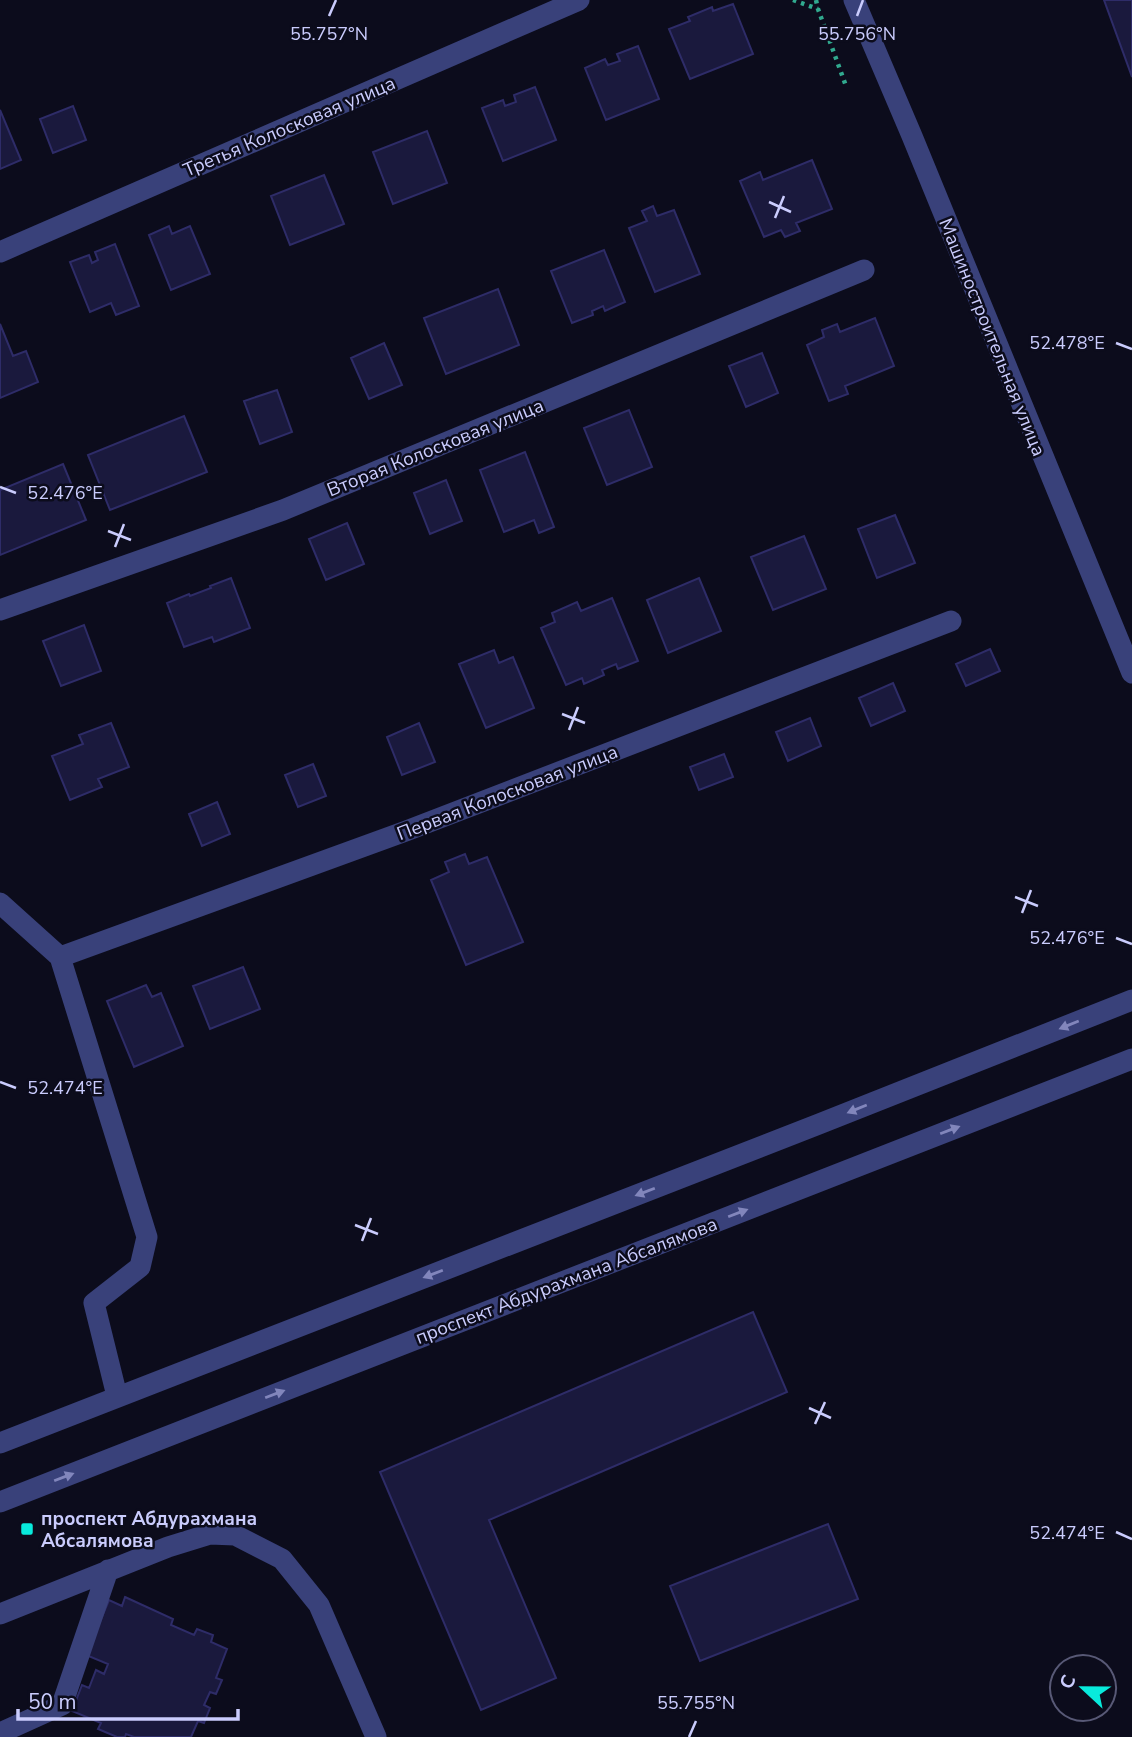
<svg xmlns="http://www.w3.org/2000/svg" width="1132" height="1737" font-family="'Nunito Sans',sans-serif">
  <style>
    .building { fill: #1a193d; stroke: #2e2c68; stroke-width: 2 }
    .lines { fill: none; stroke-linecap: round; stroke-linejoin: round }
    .path { stroke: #31aa8f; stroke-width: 4.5; stroke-dasharray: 3.5 5; stroke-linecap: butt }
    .minor { stroke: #39417a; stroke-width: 21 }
    .oneway { fill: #8286bc }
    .ticks { fill: none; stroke: #caccfd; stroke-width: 2.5 }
    .poi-dot { fill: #08eadc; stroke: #0c0c1c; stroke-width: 2.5 }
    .labels { text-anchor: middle; stroke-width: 5; stroke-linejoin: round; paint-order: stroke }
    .street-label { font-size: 19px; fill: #caccfd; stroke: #0c0c1c }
    .poi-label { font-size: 19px; font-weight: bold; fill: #caccfd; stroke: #0c0c1c; text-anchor: start }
    .ticks-label { font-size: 18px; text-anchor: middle; fill: #caccfd; stroke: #0c0c1c; stroke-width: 5; stroke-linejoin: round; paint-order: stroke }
  </style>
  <rect width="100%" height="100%" fill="#0c0c1c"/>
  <path class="building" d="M 1104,0 L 1132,0 L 1132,77 Z
    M 733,4 L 753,54 L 690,79 L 669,29 L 690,21 L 688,17 L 712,7 L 713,11 Z
    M 638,46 L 659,99 L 606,120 L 585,68 L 605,59 L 608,65 L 620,61 L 617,54 Z
    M 535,87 L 556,140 L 503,161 L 482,108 L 503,100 L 505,106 L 516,102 L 514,95 Z
    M 73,106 L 86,140 L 53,153 L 40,119 Z
    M 0,110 L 21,160 L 0,169 Z
    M 427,131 L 447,183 L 393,204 L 373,152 Z
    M 812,160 L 832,209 L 796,223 L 800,231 L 785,237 L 781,230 L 764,237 L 740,181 L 760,172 L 763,180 Z
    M 324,175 L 344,224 L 290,245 L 271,196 Z
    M 653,206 L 657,216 L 674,210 L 700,274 L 655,292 L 629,228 L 647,221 L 642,211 Z
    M 169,226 L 172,234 L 190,226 L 210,274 L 171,290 L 149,235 Z
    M 115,244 L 139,306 L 116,315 L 111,303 L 90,312 L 70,262 L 89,255 L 92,263 L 98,260 L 95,252 Z
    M 604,250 L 625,302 L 605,311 L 603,306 L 592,311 L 593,315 L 572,323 L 551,271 Z
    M 498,289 L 519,345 L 446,374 L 424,318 Z
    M 875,318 L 894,366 L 845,386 L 848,394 L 829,401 L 807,345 L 824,337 L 822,330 L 837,324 L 840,332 Z
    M 0,324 L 13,356 L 26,351 L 38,382 L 0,398 Z
    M 384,343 L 402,385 L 369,399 L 351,358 Z
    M 762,353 L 778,393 L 746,407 L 729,366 Z
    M 277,390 L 292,432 L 260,444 L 244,401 Z
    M 629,410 L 652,467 L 607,485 L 584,428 Z
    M 184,416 L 207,472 L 110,510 L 88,455 Z
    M 525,452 L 554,527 L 539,533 L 534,520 L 504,532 L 480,470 Z
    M 63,464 L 86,520 L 0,555 L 0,490 Z
    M 446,480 L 462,521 L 430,534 L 414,493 Z
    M 895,515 L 915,563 L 877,578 L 858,529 Z
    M 347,523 L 364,564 L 326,580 L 309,539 Z
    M 804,536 L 826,589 L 773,610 L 751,557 Z
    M 231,578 L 250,628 L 214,642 L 212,637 L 184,647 L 167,603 L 189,594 L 190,596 L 211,588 L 210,586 Z
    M 699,578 L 721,631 L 668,653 L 647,600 Z
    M 612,598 L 638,661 L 618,669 L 616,664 L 602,670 L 604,675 L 584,684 L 582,678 L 566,685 L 541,628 L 555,622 L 552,613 L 577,602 L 581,611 Z
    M 84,625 L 101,671 L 61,686 L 43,641 Z
    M 990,649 L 1000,671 L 966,686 L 956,664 Z
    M 494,650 L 499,663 L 513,657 L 534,708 L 486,728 L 459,664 Z
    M 893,683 L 905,711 L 871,726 L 859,698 Z
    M 810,718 L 821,746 L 788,761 L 776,732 Z
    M 111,723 L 129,767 L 98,779 L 102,787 L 70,800 L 52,756 L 83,744 L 79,735 Z
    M 419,723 L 435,762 L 402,775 L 387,737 Z
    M 724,754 L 733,777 L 699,790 L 690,767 Z
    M 313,764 L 326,796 L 298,807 L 285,775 Z
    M 217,802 L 230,834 L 202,846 L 189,814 Z
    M 465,854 L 469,864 L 487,857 L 523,942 L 466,965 L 431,880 L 449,872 L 445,862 Z
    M 243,967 L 260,1009 L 210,1029 L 193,986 Z
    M 146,985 L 152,997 L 161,993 L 183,1046 L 134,1067 L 107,1001 Z
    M 753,1312 L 787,1392 L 489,1520 L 556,1678 L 481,1710 L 380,1472 Z
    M 828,1524 L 858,1599 L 700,1661 L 670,1586 Z
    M 125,1597 L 173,1619 L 171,1625 L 194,1635 L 197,1629 L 213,1635 L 211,1642 L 227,1649 L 216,1678 L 222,1680 L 216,1694 L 210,1692 L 204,1705 L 210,1708 L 204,1723 L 198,1721 L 191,1737 L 134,1737 L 126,1734 L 125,1737 L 117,1737 L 98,1729 L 101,1723 L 72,1711 L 82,1685 L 89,1688 L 96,1670 L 104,1674 L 108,1664 L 86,1655 L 109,1600 L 122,1606 Z"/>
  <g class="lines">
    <path class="path" d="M 793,0 L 818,9
      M 816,0 L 818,9 L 846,86"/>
    <path class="minor" d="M 854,0 L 912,136 L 1132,673
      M 0,252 L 579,0
      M 0,610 L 283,510 L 864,270
      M 0,903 L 60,957 L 147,1237 L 140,1267 L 94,1303 L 117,1396
      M 60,957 L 406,831 L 951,621
      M 0,1443 L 819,1124 L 1132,1000
      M 0,1502 L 1132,1059
      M 0,1614 L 168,1547 L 210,1534 L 235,1535 L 282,1559 L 319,1605 L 376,1737
      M 0,1733 L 62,1705 L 108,1570"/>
  </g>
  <defs><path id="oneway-solid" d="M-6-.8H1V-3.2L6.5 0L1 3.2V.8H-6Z" transform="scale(1.75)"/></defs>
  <g class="oneway">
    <use href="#oneway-solid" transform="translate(1069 1025) rotate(158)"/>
    <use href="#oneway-solid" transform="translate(857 1109) rotate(158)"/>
    <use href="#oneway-solid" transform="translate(950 1130) rotate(-21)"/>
    <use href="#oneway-solid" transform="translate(645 1192) rotate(159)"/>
    <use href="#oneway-solid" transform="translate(738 1213) rotate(-21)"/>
    <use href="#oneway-solid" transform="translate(433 1274) rotate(159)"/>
    <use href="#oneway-solid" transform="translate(275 1394) rotate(-21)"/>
    <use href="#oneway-solid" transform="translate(64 1477) rotate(-21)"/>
  </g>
  <path class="ticks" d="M 329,16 L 336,0M 857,16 L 863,0M 769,202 L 791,212M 775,218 L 784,196M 1116,343 L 1132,349M 0,487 L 16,493M 108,531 L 131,540M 115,547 L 124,524M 562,714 L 585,723M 569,730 L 578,707M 1015,897 L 1038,906M 1022,913 L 1031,890M 1116,938 L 1132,944M 0,1082 L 16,1088M 355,1225 L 378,1234M 362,1241 L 371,1218M 809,1408 L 831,1418M 815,1424 L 825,1402M 1116,1532 L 1132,1539M 689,1737 L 696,1721"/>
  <rect class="poi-dot" x="20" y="1522" width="14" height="14" rx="3.5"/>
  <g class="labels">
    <g class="street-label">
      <text transform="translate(289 126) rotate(-23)" y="7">Третья Колосковая улица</text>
      <text transform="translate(993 337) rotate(68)" y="7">Машиностроительная улица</text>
      <text transform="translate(435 447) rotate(-22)" y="7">Вторая Колосковая улица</text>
      <text transform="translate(507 792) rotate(-21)" y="7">Первая Колосковая улица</text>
      <text transform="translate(566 1280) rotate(-21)" y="7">проспект Абдурахмана Абсалямова</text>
    </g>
    <g class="poi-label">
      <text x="41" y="1525">проспект Абдурахмана<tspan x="41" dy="22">Абсалямова</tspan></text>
    </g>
  </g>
  <g class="ticks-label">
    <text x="329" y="40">55.757°N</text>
    <text x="857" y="40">55.756°N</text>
    <text x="1067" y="349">52.478°E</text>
    <text x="65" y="499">52.476°E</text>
    <text x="1067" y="944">52.476°E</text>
    <text x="65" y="1094">52.474°E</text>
    <text x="1067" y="1539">52.474°E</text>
    <text x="696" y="1709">55.755°N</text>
  </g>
  <g transform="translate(1083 1688) rotate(292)"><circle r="33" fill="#0c0c1c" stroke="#585976" stroke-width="2"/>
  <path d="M0-5L12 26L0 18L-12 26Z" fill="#08eadc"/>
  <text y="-10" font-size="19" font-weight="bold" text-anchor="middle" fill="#caccfd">С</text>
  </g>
  <path d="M18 1709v10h220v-10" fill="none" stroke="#caccfd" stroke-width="3.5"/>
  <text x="28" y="1709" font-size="21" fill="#caccfd" stroke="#0c0c1c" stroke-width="5" paint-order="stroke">50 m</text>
</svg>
